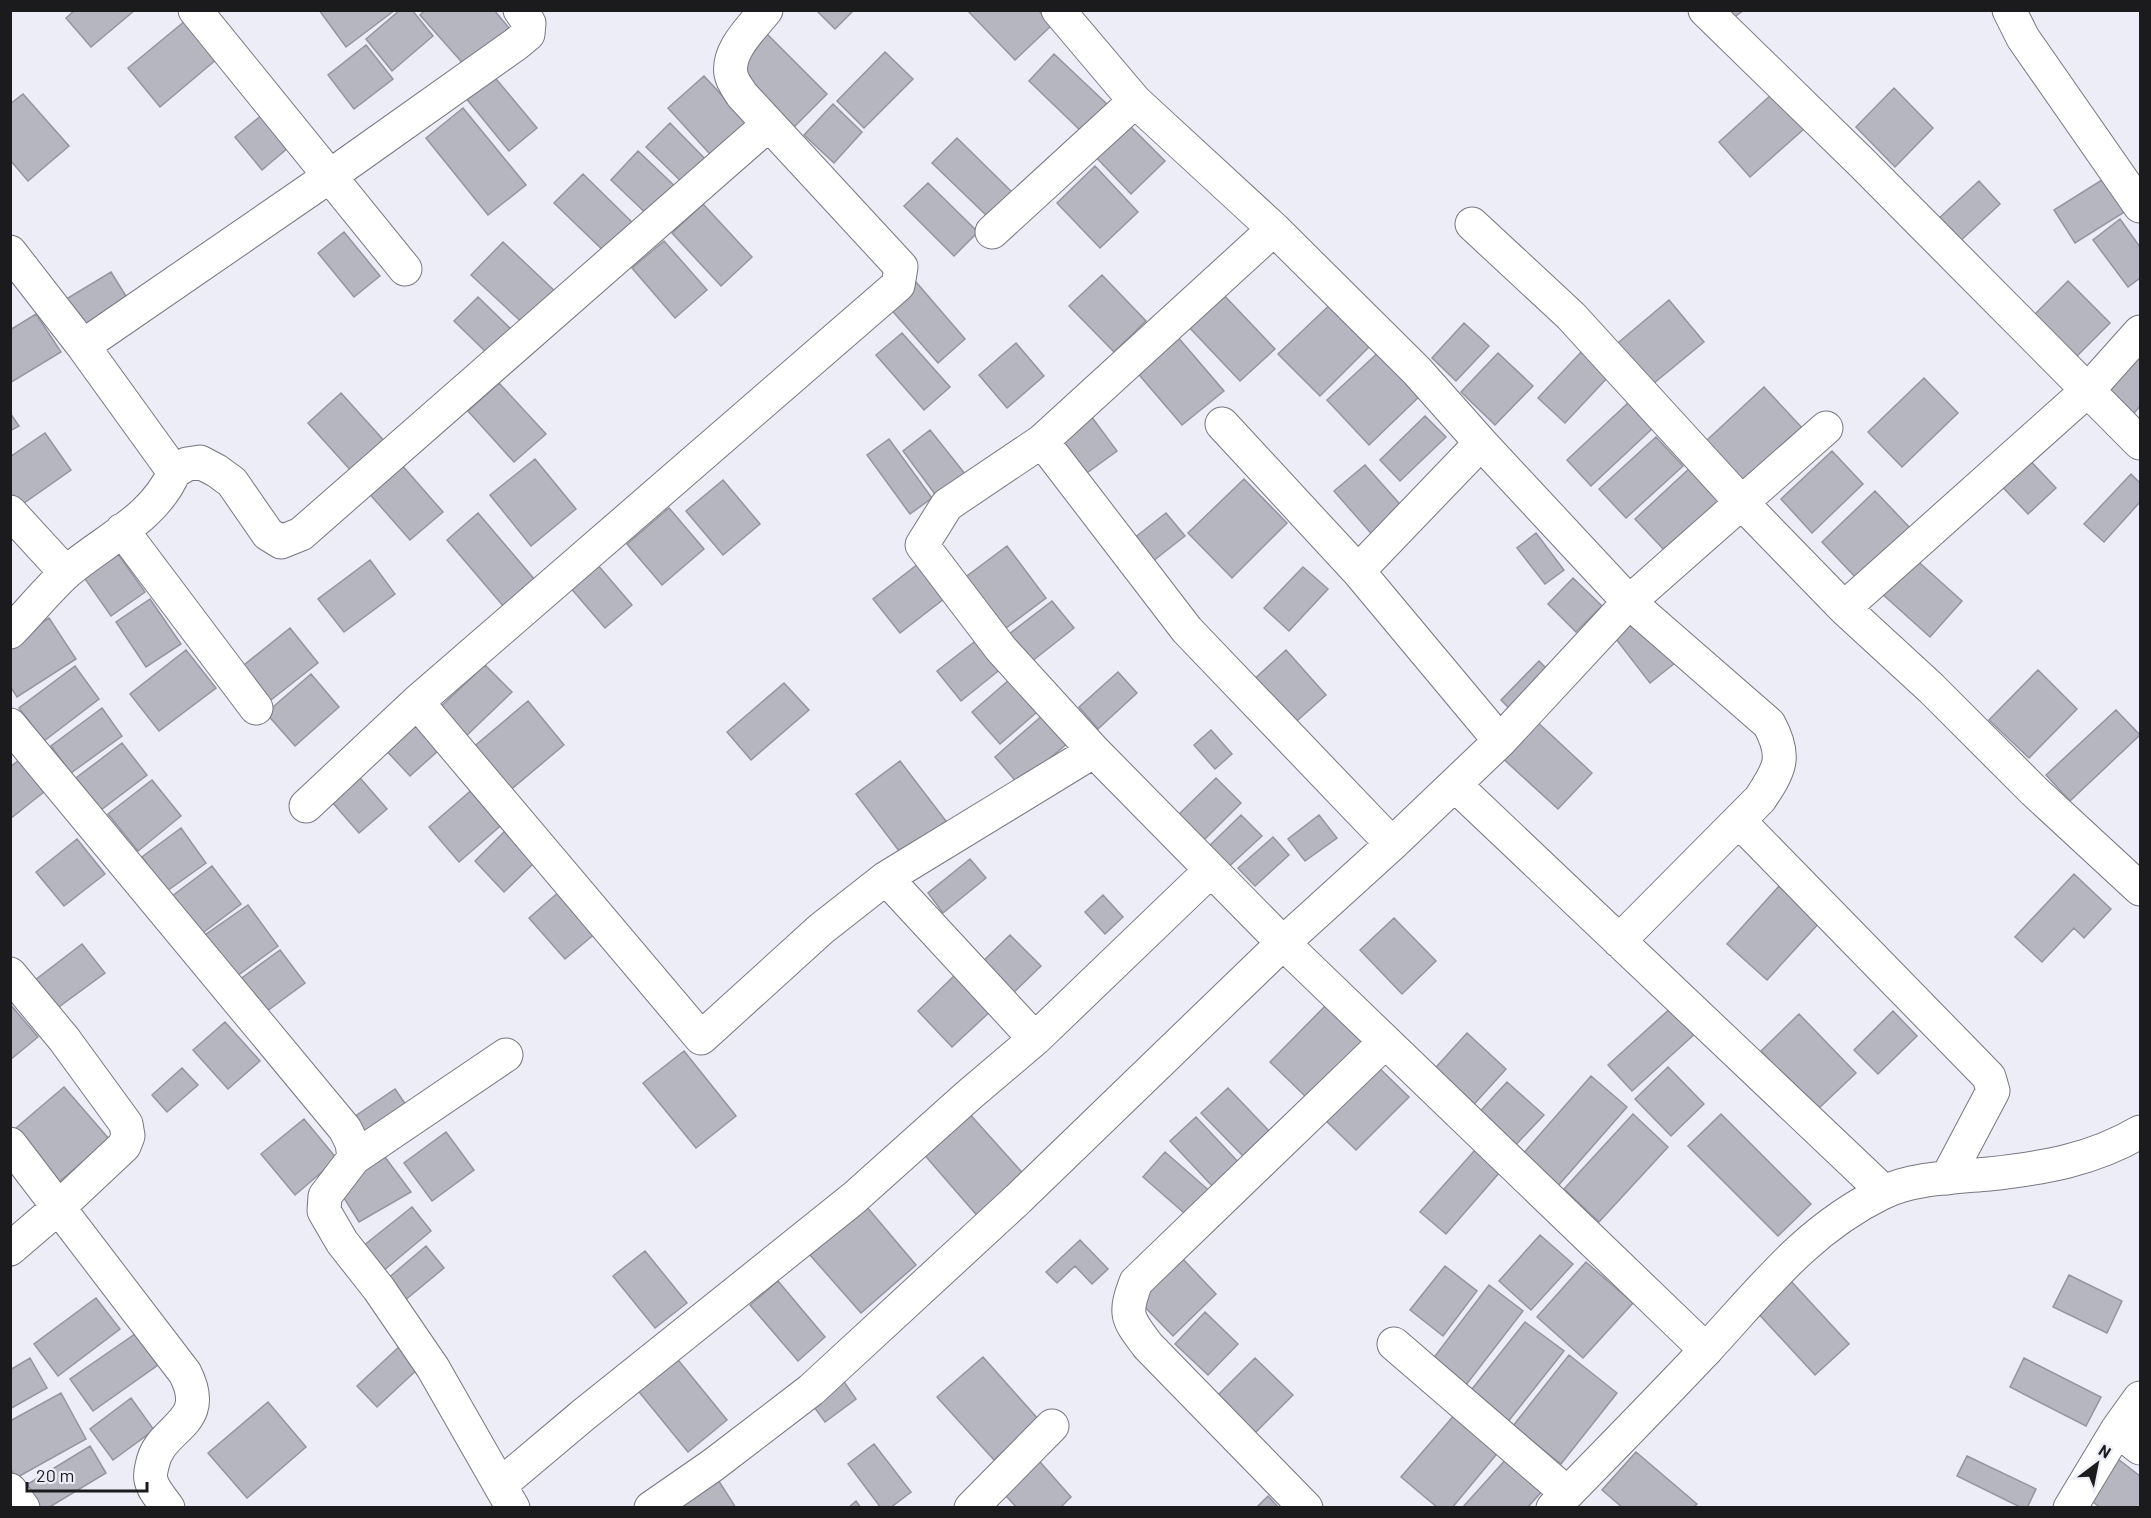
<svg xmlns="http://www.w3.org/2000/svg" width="2151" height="1518" font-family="Barlow,sans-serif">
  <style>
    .building { fill: #b5b6c0; stroke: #94959e; stroke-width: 1.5 }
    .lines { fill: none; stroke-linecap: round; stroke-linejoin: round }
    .street-casing { stroke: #777780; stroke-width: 35 }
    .secondary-casing { stroke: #777780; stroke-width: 35 }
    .street { stroke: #fff; stroke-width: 33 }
    .secondary { stroke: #fff; stroke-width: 33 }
  </style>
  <rect width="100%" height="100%" fill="#ecedf7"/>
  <path class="building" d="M 75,10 L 135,10 L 91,47 L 66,18 Z
    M 319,10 L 395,10 L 346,47 Z
    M 400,10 L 412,10 L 433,36 L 392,71 L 366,39 Z
    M 425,10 L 494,10 L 509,28 L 466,67 L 420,15 Z
    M 816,10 L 854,10 L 835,29 Z
    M 967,10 L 1038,10 L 1052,25 L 1015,60 Z
    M 1721,10 L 1744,10 L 1729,21 Z
    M 185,21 L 217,59 L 160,107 L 128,68 Z
    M 766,33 L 827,94 L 792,129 L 731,68 Z
    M 366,45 L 393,79 L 354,109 L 328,75 Z
    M 885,52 L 913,79 L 864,128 L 837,101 Z
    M 1054,54 L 1108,105 L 1082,132 L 1029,81 Z
    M 492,74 L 537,128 L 509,151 L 465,97 Z
    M 704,76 L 755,131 L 719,164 L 668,108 Z
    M 1894,88 L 1933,128 L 1895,167 L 1856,127 Z
    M 23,94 L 69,146 L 28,181 L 10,160 L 10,104 Z
    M 1772,94 L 1804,129 L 1750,177 L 1719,142 Z
    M 833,104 L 862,132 L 834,163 L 804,135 Z
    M 463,108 L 526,185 L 488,215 L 426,138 Z
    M 268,110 L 295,142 L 262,170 L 235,137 Z
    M 1126,122 L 1165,161 L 1131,194 L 1093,154 Z
    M 670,123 L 714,168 L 691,191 L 646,147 Z
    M 957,138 L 1012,192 L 988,217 L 932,163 Z
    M 638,151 L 681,192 L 654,221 L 611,180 Z
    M 1095,166 L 1138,212 L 1100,248 L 1057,203 Z
    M 2113,173 L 2134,206 L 2075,243 L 2054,210 Z
    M 583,174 L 640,230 L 611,258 L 554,203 Z
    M 1979,181 L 2000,204 L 1957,244 L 1936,221 Z
    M 928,183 L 978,232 L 954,256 L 904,206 Z
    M 703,204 L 752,257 L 721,286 L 672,233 Z
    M 2120,219 L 2140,247 L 2140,278 L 2128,287 L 2093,240 Z
    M 344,232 L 380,276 L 354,297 L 318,253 Z
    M 664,241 L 707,290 L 675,318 L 632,268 Z
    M 503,242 L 559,295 L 528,328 L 471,275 Z
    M 111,272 L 129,301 L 76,333 L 58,304 Z
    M 1102,275 L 1146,321 L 1114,352 L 1069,306 Z
    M 2068,281 L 2110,323 L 2075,358 L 2033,316 Z
    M 916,282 L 965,339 L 938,363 L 888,306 Z
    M 1220,291 L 1275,349 L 1240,381 L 1186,324 Z
    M 478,297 L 513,331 L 489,355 L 454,321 Z
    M 1336,299 L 1376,340 L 1320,396 L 1278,354 Z
    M 1669,300 L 1704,342 L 1648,388 L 1613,347 Z
    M 36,314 L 61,352 L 10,383 L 10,330 Z
    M 1464,323 L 1489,346 L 1456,381 L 1432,358 Z
    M 902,333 L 950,387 L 924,410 L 876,355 Z
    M 1176,335 L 1224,391 L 1182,425 L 1135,370 Z
    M 1016,343 L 1044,376 L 1007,408 L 979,375 Z
    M 1382,349 L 1424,392 L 1369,445 L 1327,400 Z
    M 1583,350 L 1609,376 L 1565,423 L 1538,398 Z
    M 1498,353 L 1533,386 L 1495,425 L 1461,392 Z
    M 2140,355 L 2140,406 L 2131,417 L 2106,394 Z
    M 1924,378 L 1958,413 L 1902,467 L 1868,432 Z
    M 499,383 L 546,434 L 514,462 L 468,411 Z
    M 1764,387 L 1805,431 L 1747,485 L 1706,441 Z
    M 341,393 L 387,444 L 353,473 L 308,423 Z
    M 1629,402 L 1653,428 L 1591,486 L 1567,460 Z
    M 1088,412 L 1117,451 L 1084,475 L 1055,438 Z
    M 10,413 L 19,426 L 10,431 Z
    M 1425,416 L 1446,437 L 1400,481 L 1380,460 Z
    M 930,430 L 966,475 L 937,497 L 903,451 Z
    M 45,433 L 71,470 L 17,508 L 10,499 L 10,457 Z
    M 1656,437 L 1683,466 L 1626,518 L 1599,489 Z
    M 889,439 L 932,498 L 910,514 L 867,455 Z
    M 1832,451 L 1863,484 L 1812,533 L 1781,499 Z
    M 2021,451 L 2056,488 L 2028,514 L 1993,477 Z
    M 535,459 L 576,509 L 531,546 L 490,495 Z
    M 400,463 L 443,512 L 410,540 L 367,491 Z
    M 1365,465 L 1407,512 L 1376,539 L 1334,491 Z
    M 1692,466 L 1722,499 L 1665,551 L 1635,519 Z
    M 2131,474 L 2140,483 L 2140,502 L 2104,542 L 2084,524 Z
    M 1244,479 L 1287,523 L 1232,578 L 1188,533 Z
    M 723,480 L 760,524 L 723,555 L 686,511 Z
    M 1875,491 L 1912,530 L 1859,581 L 1822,542 Z
    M 669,508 L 704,549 L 662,585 L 627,544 Z
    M 478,513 L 535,580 L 504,607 L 447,540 Z
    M 1166,513 L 1185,536 L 1148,565 L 1129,542 Z
    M 1536,533 L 1564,570 L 1545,584 L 1517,548 Z
    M 1007,546 L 1046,598 L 998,634 L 959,582 Z
    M 116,551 L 145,592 L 111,616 L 83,576 Z
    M 1912,556 L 1962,601 L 1930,637 L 1880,592 Z
    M 370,560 L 395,594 L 344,632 L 318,599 Z
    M 596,563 L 632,605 L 605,628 L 569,586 Z
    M 918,564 L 945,598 L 900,633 L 873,599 Z
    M 1303,567 L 1328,589 L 1289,631 L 1264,608 Z
    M 1573,578 L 1602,606 L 1576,632 L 1548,604 Z
    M 150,599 L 181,644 L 146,667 L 116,622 Z
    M 1052,601 L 1074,628 L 1026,666 L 1004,638 Z
    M 1637,615 L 1675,663 L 1650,683 L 1612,634 Z
    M 49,618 L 76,659 L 17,697 L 10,686 L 10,643 Z
    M 290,628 L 318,663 L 262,707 L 234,673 Z
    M 978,639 L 1002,668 L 961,701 L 937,671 Z
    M 186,650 L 216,688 L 159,731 L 130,694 Z
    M 1286,650 L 1326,695 L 1289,728 L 1249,684 Z
    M 1539,661 L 1551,673 L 1513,712 L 1501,700 Z
    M 485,665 L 512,692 L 464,738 L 437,710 Z
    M 75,666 L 99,699 L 44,741 L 19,708 Z
    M 2038,670 L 2077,709 L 2029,758 L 1989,720 Z
    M 1118,672 L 1137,693 L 1098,729 L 1079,707 Z
    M 1017,673 L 1045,705 L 1000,744 L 972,712 Z
    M 311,674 L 339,707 L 295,746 L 266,713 Z
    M 784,683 L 809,710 L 751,760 L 727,732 Z
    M 528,701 L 564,745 L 508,792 L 471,749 Z
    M 102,708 L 122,736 L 71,773 L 51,746 Z
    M 2116,710 L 2140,735 L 2070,801 L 2046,775 Z
    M 1044,714 L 1069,742 L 1019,785 L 995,757 Z
    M 1533,718 L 1592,773 L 1558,809 L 1499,755 Z
    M 411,719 L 439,750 L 410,776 L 381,745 Z
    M 1211,730 L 1232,754 L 1215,769 L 1194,745 Z
    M 122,743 L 147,775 L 101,810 L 76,778 Z
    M 19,760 L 44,792 L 10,819 L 10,767 Z
    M 900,761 L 946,821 L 902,855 L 856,794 Z
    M 354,771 L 387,809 L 359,833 L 326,795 Z
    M 1216,778 L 1241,803 L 1200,844 L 1175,818 Z
    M 152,780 L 181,816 L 138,851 L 108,814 Z
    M 475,787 L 505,822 L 459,862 L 429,827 Z
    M 1241,815 L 1262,836 L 1223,872 L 1204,851 Z
    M 1319,815 L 1337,838 L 1305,861 L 1288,839 Z
    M 181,828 L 206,863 L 167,891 L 142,857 Z
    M 507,829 L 537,860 L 504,892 L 475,861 Z
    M 1273,837 L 1289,855 L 1255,886 L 1238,868 Z
    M 77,839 L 105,874 L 64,906 L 36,872 Z
    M 970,859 L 986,878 L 943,913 L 928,893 Z
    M 212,866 L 241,904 L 200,935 L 171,897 Z
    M 2074,874 L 2111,909 L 2084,938 L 2074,928 L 2042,962 L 2015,937 Z
    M 1779,886 L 1820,922 L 1767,980 L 1727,944 Z
    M 561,890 L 597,932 L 565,959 L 529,918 Z
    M 1103,895 L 1123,917 L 1105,934 L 1085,912 Z
    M 248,905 L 278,946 L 233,979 L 202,937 Z
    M 1394,918 L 1436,961 L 1402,994 L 1360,950 Z
    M 1010,935 L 1041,966 L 1009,997 L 978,966 Z
    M 82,944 L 105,973 L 52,1012 L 30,984 Z
    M 280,950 L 305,983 L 263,1014 L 239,980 Z
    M 958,972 L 993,1009 L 952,1047 L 918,1011 Z
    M 1330,1001 L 1366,1037 L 1307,1098 L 1270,1062 Z
    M 10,1004 L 38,1037 L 10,1060 Z
    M 1673,1006 L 1697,1032 L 1632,1091 L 1608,1065 Z
    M 1893,1011 L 1917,1036 L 1878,1074 L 1854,1050 Z
    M 1799,1014 L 1856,1073 L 1817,1110 L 1761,1051 Z
    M 225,1022 L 260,1061 L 228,1089 L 193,1050 Z
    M 1467,1033 L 1506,1069 L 1468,1111 L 1429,1075 Z
    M 684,1051 L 736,1116 L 696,1148 L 643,1083 Z
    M 1371,1060 L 1409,1097 L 1356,1150 L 1319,1114 Z
    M 1668,1067 L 1704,1104 L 1671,1136 L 1635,1099 Z
    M 182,1068 L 198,1085 L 167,1112 L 152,1095 Z
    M 1591,1076 L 1627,1107 L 1557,1187 L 1521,1156 Z
    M 1507,1082 L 1544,1115 L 1509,1152 L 1473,1119 Z
    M 64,1087 L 109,1139 L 52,1188 L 10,1133 Z
    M 1228,1088 L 1270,1132 L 1244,1157 L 1201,1113 Z
    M 395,1089 L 411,1112 L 370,1140 L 354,1117 Z
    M 967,1111 L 1027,1178 L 980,1219 L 922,1152 Z
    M 1633,1114 L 1668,1147 L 1599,1222 L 1564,1189 Z
    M 1721,1114 L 1811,1204 L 1778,1236 L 1688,1146 Z
    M 1196,1117 L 1241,1165 L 1215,1189 L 1170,1141 Z
    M 304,1119 L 337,1159 L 295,1195 L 261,1154 Z
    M 446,1132 L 474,1170 L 432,1201 L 404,1163 Z
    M 1475,1150 L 1500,1172 L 1446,1234 L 1420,1212 Z
    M 1165,1152 L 1213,1194 L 1191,1219 L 1143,1177 Z
    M 382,1153 L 411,1192 L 359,1222 L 339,1190 Z
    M 866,1206 L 916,1265 L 861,1313 L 810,1255 Z
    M 412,1207 L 431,1231 L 383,1271 L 363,1246 Z
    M 1540,1235 L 1573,1264 L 1531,1310 L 1499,1281 Z
    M 1080,1240 L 1108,1269 L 1092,1284 L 1075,1266 L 1057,1283 L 1046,1272 Z
    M 426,1246 L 444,1268 L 404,1301 L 386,1280 Z
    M 645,1251 L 687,1303 L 655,1328 L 613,1276 Z
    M 1180,1256 L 1216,1294 L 1173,1336 L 1136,1298 Z
    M 1586,1262 L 1633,1303 L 1583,1358 L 1537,1317 Z
    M 1445,1266 L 1477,1291 L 1443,1336 L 1410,1310 Z
    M 2069,1275 L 2122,1301 L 2107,1333 L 2053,1307 Z
    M 1789,1279 L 1849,1344 L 1815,1375 L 1755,1310 Z
    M 778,1281 L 825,1337 L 798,1361 L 750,1305 Z
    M 1489,1285 L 1523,1311 L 1466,1385 L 1432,1360 Z
    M 96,1298 L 120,1329 L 58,1376 L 34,1344 Z
    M 1205,1312 L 1238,1344 L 1208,1375 L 1175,1344 Z
    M 1525,1322 L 1564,1351 L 1507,1423 L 1469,1393 Z
    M 135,1334 L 158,1365 L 93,1411 L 70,1379 Z
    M 401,1345 L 421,1366 L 377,1407 L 357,1386 Z
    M 670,1350 L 727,1420 L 688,1452 L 631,1382 Z
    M 1569,1355 L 1617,1393 L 1561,1464 L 1513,1426 Z
    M 983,1357 L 1039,1420 L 994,1460 L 937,1397 Z
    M 30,1358 L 47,1388 L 10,1409 L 10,1370 Z
    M 1255,1358 L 1293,1395 L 1250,1438 L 1212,1401 Z
    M 2024,1358 L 2101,1397 L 2086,1426 L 2010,1387 Z
    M 838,1373 L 856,1399 L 825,1422 L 806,1396 Z
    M 61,1393 L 86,1439 L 16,1478 L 10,1468 L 10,1421 Z
    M 131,1398 L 154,1430 L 113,1460 L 90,1429 Z
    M 268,1402 L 306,1447 L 247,1498 L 208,1453 Z
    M 1456,1413 L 1500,1450 L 1452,1508 L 1438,1508 L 1401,1477 Z
    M 874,1444 L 911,1492 L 890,1508 L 881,1508 L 848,1464 Z
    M 90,1446 L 106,1473 L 48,1508 L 35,1508 L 23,1487 Z
    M 1636,1452 L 1697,1504 L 1693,1508 L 1623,1508 L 1602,1490 Z
    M 1033,1454 L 1071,1497 L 1060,1508 L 1017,1508 L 997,1486 Z
    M 1967,1456 L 2036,1489 L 2027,1508 L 2022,1508 L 1957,1476 Z
    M 1508,1457 L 1544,1489 L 1527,1508 L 1462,1508 Z
    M 2118,1459 L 2140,1476 L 2140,1508 L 2101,1508 L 2088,1498 Z
    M 715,1475 L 736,1508 L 665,1508 Z
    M 1268,1496 L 1279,1508 L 1256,1508 Z
    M 856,1501 L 861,1508 L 848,1508 Z"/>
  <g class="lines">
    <defs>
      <path id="street" d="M 195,10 L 405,269
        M 766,10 C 752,28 727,50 731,74 C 732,81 738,89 742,95 L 901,267 L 898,285 L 417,702 L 701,1038 L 821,929 L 886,878 L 1094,751
        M 1058,10 L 1135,101 L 1274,229 L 1417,371 L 1481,443 L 1629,602 L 1500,741 L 1392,844 L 1283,943 L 1706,1350
        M 2009,10 L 2023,38 L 2140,206
        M 1472,224 L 1571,316 L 1741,502 L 1844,608 L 1931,688 L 2034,791 L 2140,889
        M 992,232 L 1135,101
        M 10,252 L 83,346 L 174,472 C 155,518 103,541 67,572 C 47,590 29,613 10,632
        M 83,346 L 330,176 L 516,44 L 528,34 L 529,23 L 520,10
        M 1222,424 L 1358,571 L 1500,741
        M 1042,441 L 1187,630 L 1392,844
        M 174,472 L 187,464 L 200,462 L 217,471 L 232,482 L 268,534 L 281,542 L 301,534 L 769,124
        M 10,512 L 66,573
        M 122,530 L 256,708
        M 1358,571 L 1481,443
        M 1844,608 L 2089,389 L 2140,332
        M 10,725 L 345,1129 L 352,1143 L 354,1158 L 325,1196 L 324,1211 L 342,1242 L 379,1289 L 433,1368 L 513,1508
        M 1455,785 L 1884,1192
        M 306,806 L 417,702
        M 1740,822 L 1989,1077 L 1993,1091 L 1947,1178
        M 1619,941 L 1760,799 C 1780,769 1787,757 1769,724 L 1629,602 L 1826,428
        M 10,974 L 64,1039 L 126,1124 L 128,1136 L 124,1146 L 59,1207 L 10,1249
        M 1035,1039 L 1211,870
        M 10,1144 L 185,1373 C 212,1426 159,1425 152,1466 C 151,1470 150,1476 151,1480 C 153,1490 162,1499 168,1508
        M 354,1158 L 506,1055
        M 1394,1344 L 1567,1493
        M 2117,1430 L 2140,1448
        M 500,1485 L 582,1416 L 854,1198 L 969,1095 L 1035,1039 L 886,878
        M 10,1490 L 23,1508
        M 651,1508 L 713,1465 L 811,1390 L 1018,1199 L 1283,943 L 1094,751 L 1001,649 L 922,545 L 947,505 L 1042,441 L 1274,229
        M 971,1508 L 1052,1426
        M 1306,1508 L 1148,1346 C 1128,1319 1123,1316 1136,1282 L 1385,1042
        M 2070,1508 L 2117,1430 L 2140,1398"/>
      <path id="secondary" d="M 1705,10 L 1862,163 L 2140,443
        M 1553,1508 C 1604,1456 1655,1404 1704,1352 C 1761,1291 1806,1230 1882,1193 C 1912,1178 1956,1177 1989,1174 C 2044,1168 2092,1160 2140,1132"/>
    </defs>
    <use href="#street" class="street-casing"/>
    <use href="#secondary" class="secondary-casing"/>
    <use href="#street" class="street"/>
    <use href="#secondary" class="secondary"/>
  </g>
  <rect width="2151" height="1518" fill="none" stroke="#1b1b1e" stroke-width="24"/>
  <g transform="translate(2097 1464) rotate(32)" stroke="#ecedf7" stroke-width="4.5" paint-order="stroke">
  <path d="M0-4.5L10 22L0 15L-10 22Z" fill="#1b1b1e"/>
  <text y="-9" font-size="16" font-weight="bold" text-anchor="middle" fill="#1b1b1e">N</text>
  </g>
  <path d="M27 1482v9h120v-9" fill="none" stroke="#1b1b1e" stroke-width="3"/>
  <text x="36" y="1482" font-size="18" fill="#1b1b1e" stroke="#ecedf7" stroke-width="4.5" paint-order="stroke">20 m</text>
</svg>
